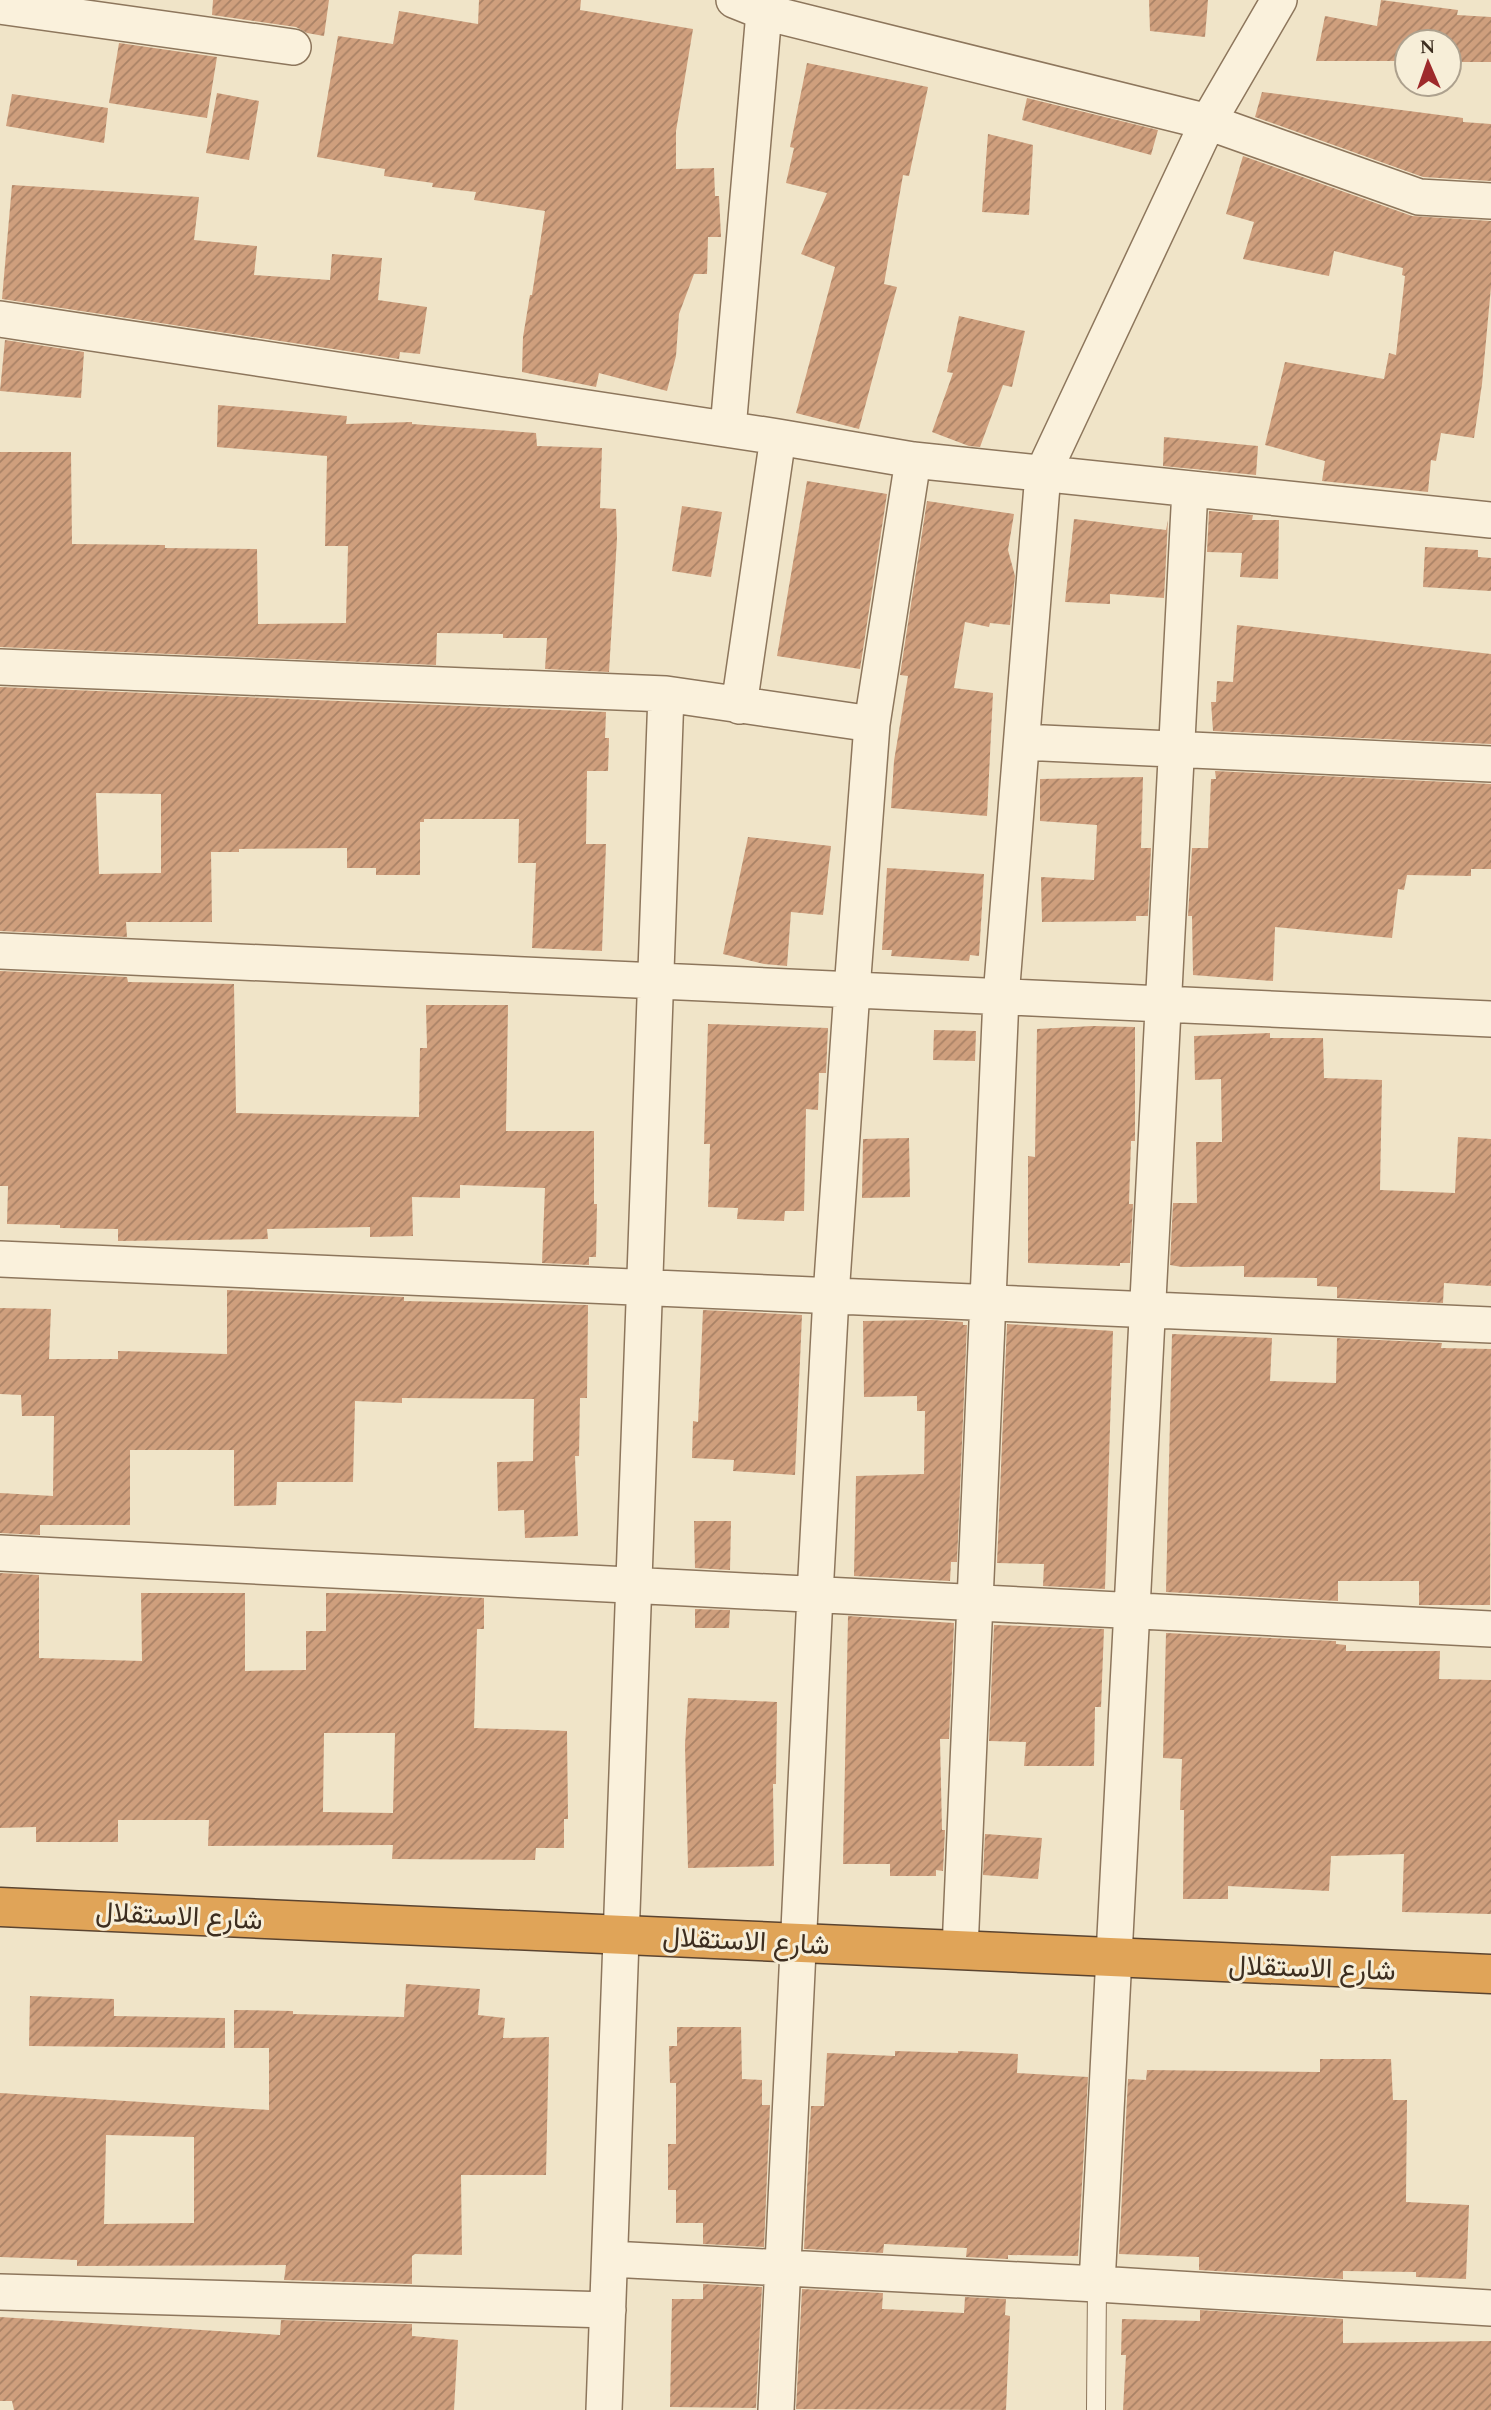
<svg xmlns="http://www.w3.org/2000/svg" width="1491" height="2410" font-family="Spectral,Vazirmatn,serif">
  <style>
    .building { fill: url(#building-hatch); fill-rule: evenodd }
    .lines { fill: none; stroke-linecap: round; stroke-linejoin: round }
    .lane-casing { stroke: #8d765c; stroke-width: 20 }
    .street-casing { stroke: #8d765c; stroke-width: 38 }
    .highway-casing { stroke: #5b4430; stroke-width: 41 }
    .lane { stroke: #faf1dc; stroke-width: 18 }
    .street { stroke: #faf1dc; stroke-width: 35 }
    .highway { stroke: #e0a458; stroke-width: 38 }
    .labels { text-anchor: middle; stroke-width: 6; stroke-linejoin: round; paint-order: stroke }
    .street-label { font-size: 28px; fill: #3d2e20; stroke: #f7eed8 }
  </style>
  <defs>
    <pattern id="building-hatch" width="6" height="6" patternUnits="userSpaceOnUse" patternTransform="scale(1.75)"><rect width="6" height="6" fill="#cf9f7d"/><path d="M-1 1l2-2M0 6l6-6M5 7l2-2" fill="none" stroke="#a98266"/></pattern>
  </defs>
  <rect width="100%" height="100%" fill="#f0e4c8"/>
  <path class="building" d="M 213,0 L 329,0 L 324,36 L 307,33 L 296,27 L 212,15 Z
    M 479,0 L 581,0 L 580,10 L 693,29 L 676,131 L 676,169 L 714,168 L 715,196 L 719,196 L 721,237 L 708,237 L 707,274 L 694,274 L 679,314 L 676,356 L 667,391 L 599,373 L 596,387 L 522,372 L 523,337 L 530,295 L 532,295 L 545,211 L 474,200 L 476,192 L 432,187 L 433,183 L 384,176 L 385,169 L 317,157 L 338,36 L 393,44 L 399,11 L 478,24 Z
    M 1149,0 L 1208,0 L 1205,37 L 1150,31 Z
    M 1381,0 L 1458,10 L 1457,15 L 1491,17 L 1491,62 L 1449,62 L 1449,42 L 1407,42 L 1407,61 L 1316,61 L 1325,16 L 1377,26 Z
    M 119,43 L 217,57 L 207,118 L 109,103 Z
    M 807,63 L 928,87 L 909,176 L 903,175 L 884,284 L 897,287 L 859,429 L 796,413 L 835,267 L 801,254 L 827,193 L 786,183 L 794,148 L 790,147 Z
    M 1262,92 L 1463,118 L 1463,122 L 1491,124 L 1491,181 L 1423,177 L 1255,117 Z
    M 217,93 L 259,101 L 249,160 L 206,153 Z
    M 12,94 L 108,108 L 104,143 L 6,126 Z
    M 1027,98 L 1158,130 L 1151,155 L 1022,120 Z
    M 988,134 L 1033,145 L 1029,215 L 982,212 Z
    M 1243,156 L 1412,216 L 1491,221 L 1491,287 L 1482,384 L 1474,438 L 1441,433 L 1436,461 L 1431,460 L 1428,492 L 1322,481 L 1325,461 L 1265,445 L 1285,362 L 1384,379 L 1389,353 L 1396,355 L 1405,276 L 1402,275 L 1403,268 L 1334,251 L 1329,276 L 1243,259 L 1254,222 L 1226,214 Z
    M 12,185 L 199,197 L 194,240 L 257,246 L 254,275 L 330,280 L 332,254 L 382,258 L 378,300 L 427,307 L 420,354 L 400,352 L 399,359 L 2,299 Z
    M 959,316 L 1025,331 L 1012,387 L 1003,385 L 980,447 L 969,446 L 932,432 L 953,373 L 947,372 Z
    M 5,340 L 84,352 L 81,398 L 0,391 Z
    M 218,405 L 347,416 L 346,424 L 412,422 L 412,424 L 536,433 L 537,446 L 602,448 L 600,508 L 616,509 L 617,538 L 609,672 L 545,669 L 547,638 L 503,638 L 503,634 L 437,633 L 436,665 L 0,647 L 0,452 L 71,452 L 72,544 L 165,545 L 165,548 L 257,549 L 258,624 L 346,623 L 348,546 L 325,546 L 327,456 L 217,447 Z
    M 1164,437 L 1258,446 L 1256,475 L 1163,466 Z
    M 807,481 L 887,494 L 860,669 L 777,656 Z
    M 927,501 L 1014,514 L 1008,550 L 1015,576 L 1010,625 L 990,623 L 989,627 L 965,622 L 954,688 L 993,693 L 987,816 L 891,808 L 894,761 L 908,676 L 900,675 Z
    M 682,506 L 722,512 L 711,577 L 672,571 Z
    M 1209,511 L 1253,515 L 1252,520 L 1279,520 L 1278,579 L 1240,577 L 1242,553 L 1207,552 Z
    M 1074,519 L 1166,530 L 1168,520 L 1164,598 L 1110,594 L 1110,604 L 1065,602 Z
    M 1425,547 L 1478,550 L 1478,557 L 1491,558 L 1491,591 L 1423,587 Z
    M 1237,625 L 1491,654 L 1491,744 L 1213,731 L 1211,702 L 1216,702 L 1217,681 L 1233,682 Z
    M 0,687 L 606,712 L 605,738 L 609,738 L 608,771 L 587,771 L 586,844 L 606,844 L 602,951 L 532,948 L 536,863 L 518,863 L 519,819 L 424,819 L 424,822 L 420,822 L 420,875 L 376,875 L 376,868 L 347,868 L 347,848 L 239,849 L 239,852 L 211,852 L 212,922 L 126,922 L 127,937 L 0,931 ZM 96,793 L 161,794 L 161,873 L 99,874 Z
    M 1215,771 L 1491,784 L 1491,869 L 1471,869 L 1471,876 L 1407,875 L 1404,890 L 1398,889 L 1392,938 L 1275,927 L 1273,981 L 1193,975 L 1192,916 L 1188,916 L 1192,848 L 1208,848 L 1211,779 L 1216,779 Z
    M 1143,777 L 1141,848 L 1151,848 L 1148,916 L 1136,916 L 1136,921 L 1042,922 L 1041,877 L 1094,880 L 1097,825 L 1040,821 L 1040,779 Z
    M 748,837 L 831,846 L 823,915 L 791,912 L 787,966 L 764,964 L 723,954 Z
    M 887,868 L 984,874 L 979,956 L 970,955 L 969,961 L 891,956 L 892,950 L 882,950 Z
    M 0,971 L 127,977 L 128,982 L 234,984 L 236,1113 L 419,1117 L 420,1048 L 427,1048 L 426,1005 L 508,1005 L 506,1131 L 594,1131 L 594,1204 L 597,1204 L 596,1257 L 589,1257 L 589,1265 L 542,1263 L 545,1188 L 460,1185 L 460,1198 L 412,1197 L 413,1236 L 370,1237 L 370,1227 L 267,1229 L 268,1239 L 118,1241 L 118,1229 L 60,1228 L 60,1225 L 7,1224 L 8,1186 L 0,1186 Z
    M 708,1024 L 828,1028 L 826,1073 L 819,1073 L 818,1110 L 806,1109 L 804,1211 L 785,1211 L 784,1221 L 737,1219 L 738,1208 L 708,1207 L 710,1144 L 704,1144 Z
    M 1093,1026 L 1135,1027 L 1135,1141 L 1131,1141 L 1129,1204 L 1133,1204 L 1130,1263 L 1120,1263 L 1120,1266 L 1028,1263 L 1028,1156 L 1035,1157 L 1037,1029 Z
    M 934,1030 L 976,1031 L 975,1061 L 933,1060 Z
    M 1270,1033 L 1270,1038 L 1323,1038 L 1324,1078 L 1382,1080 L 1380,1190 L 1455,1193 L 1458,1137 L 1491,1139 L 1491,1286 L 1444,1283 L 1443,1303 L 1337,1298 L 1337,1287 L 1317,1286 L 1317,1278 L 1244,1277 L 1244,1266 L 1182,1267 L 1170,1265 L 1173,1203 L 1197,1203 L 1196,1142 L 1222,1142 L 1221,1079 L 1195,1080 L 1194,1036 Z
    M 909,1138 L 910,1197 L 862,1198 L 863,1139 Z
    M 227,1290 L 404,1297 L 404,1301 L 588,1305 L 587,1398 L 580,1398 L 579,1456 L 575,1456 L 578,1536 L 525,1538 L 524,1510 L 498,1511 L 497,1462 L 533,1461 L 534,1399 L 402,1398 L 402,1403 L 355,1401 L 353,1482 L 277,1482 L 276,1505 L 234,1506 L 234,1450 L 130,1450 L 130,1525 L 40,1525 L 40,1535 L 0,1533 L 0,1493 L 53,1496 L 54,1416 L 22,1416 L 21,1395 L 0,1394 L 0,1308 L 51,1309 L 49,1359 L 118,1359 L 118,1351 L 227,1354 Z
    M 703,1310 L 802,1315 L 795,1475 L 733,1471 L 734,1460 L 692,1458 L 693,1421 L 698,1422 Z
    M 932,1320 L 963,1322 L 963,1325 L 967,1325 L 957,1562 L 951,1562 L 950,1581 L 854,1576 L 856,1476 L 924,1474 L 925,1411 L 917,1411 L 917,1396 L 864,1397 L 863,1321 Z
    M 1007,1324 L 1113,1331 L 1105,1589 L 1043,1586 L 1044,1564 L 997,1563 Z
    M 1172,1334 L 1272,1338 L 1270,1381 L 1336,1383 L 1337,1338 L 1442,1343 L 1441,1348 L 1491,1349 L 1490,1605 L 1419,1605 L 1419,1581 L 1338,1581 L 1338,1601 L 1166,1592 Z
    M 694,1521 L 731,1521 L 730,1570 L 695,1568 Z
    M 0,1573 L 39,1575 L 39,1658 L 142,1661 L 141,1593 L 245,1593 L 245,1671 L 306,1670 L 306,1631 L 326,1631 L 326,1593 L 400,1594 L 484,1598 L 484,1629 L 477,1629 L 474,1728 L 567,1731 L 568,1819 L 564,1819 L 564,1848 L 536,1848 L 535,1860 L 392,1859 L 393,1845 L 208,1846 L 209,1820 L 118,1820 L 118,1842 L 36,1842 L 36,1827 L 0,1828 ZM 324,1733 L 395,1733 L 393,1813 L 323,1812 Z
    M 695,1609 L 730,1610 L 729,1628 L 695,1628 Z
    M 848,1616 L 954,1623 L 949,1739 L 940,1739 L 942,1830 L 945,1830 L 943,1871 L 936,1870 L 936,1876 L 890,1876 L 890,1864 L 843,1864 Z
    M 994,1625 L 1104,1629 L 1101,1707 L 1095,1707 L 1094,1766 L 1024,1766 L 1026,1742 L 989,1741 Z
    M 1166,1633 L 1336,1641 L 1336,1644 L 1346,1645 L 1346,1651 L 1440,1651 L 1439,1679 L 1491,1680 L 1491,1914 L 1402,1912 L 1404,1854 L 1331,1856 L 1329,1891 L 1228,1886 L 1228,1899 L 1183,1899 L 1184,1810 L 1180,1810 L 1182,1759 L 1163,1758 Z
    M 688,1698 L 777,1702 L 776,1784 L 773,1784 L 774,1866 L 688,1868 L 685,1745 Z
    M 985,1834 L 1042,1838 L 1038,1879 L 983,1875 Z
    M 406,1984 L 480,1989 L 478,2015 L 505,2018 L 503,2038 L 549,2037 L 546,2175 L 461,2175 L 462,2255 L 415,2254 L 412,2256 L 412,2284 L 284,2280 L 286,2265 L 77,2266 L 77,2260 L 0,2257 L 0,2093 L 269,2110 L 269,2048 L 234,2048 L 234,2010 L 293,2011 L 293,2014 L 404,2017 ZM 106,2135 L 194,2137 L 194,2223 L 104,2224 Z
    M 30,1996 L 114,1999 L 114,2016 L 225,2018 L 225,2048 L 29,2046 Z
    M 677,2027 L 741,2027 L 742,2079 L 762,2080 L 762,2105 L 770,2105 L 764,2247 L 703,2244 L 703,2223 L 676,2223 L 676,2190 L 668,2190 L 668,2144 L 676,2144 L 676,2083 L 670,2083 L 669,2046 L 677,2046 Z
    M 895,2051 L 958,2053 L 958,2051 L 1018,2054 L 1017,2073 L 1088,2077 L 1078,2256 L 1008,2255 L 1008,2259 L 966,2257 L 967,2248 L 884,2244 L 883,2253 L 804,2249 L 811,2106 L 824,2106 L 827,2053 L 895,2056 Z
    M 1320,2059 L 1391,2059 L 1393,2100 L 1407,2100 L 1406,2202 L 1469,2205 L 1466,2279 L 1416,2277 L 1416,2272 L 1343,2271 L 1343,2279 L 1199,2270 L 1199,2257 L 1119,2254 L 1128,2079 L 1146,2080 L 1147,2070 L 1320,2072 Z
    M 703,2284 L 762,2287 L 756,2408 L 670,2407 L 672,2299 L 703,2299 Z
    M 802,2289 L 883,2293 L 882,2309 L 964,2313 L 965,2297 L 1006,2299 L 1005,2315 L 1010,2316 L 1006,2410 L 796,2409 Z
    M 1200,2310 L 1343,2319 L 1343,2343 L 1491,2341 L 1491,2410 L 1123,2410 L 1126,2355 L 1121,2355 L 1122,2319 L 1200,2321 Z
    M 0,2317 L 280,2335 L 281,2320 L 412,2324 L 412,2336 L 458,2340 L 454,2410 L 14,2410 L 12,2401 L 0,2401 Z"/>
  <g class="lines">
    <defs>
      <path id="lane" d="M 1096,2410 L 1097,2284"/>
      <path id="street" d="M 734,0 L 764,12 L 1208,122 L 1419,197 L 1491,201
        M 0,6 L 293,47
        M 0,319 L 778,437 L 913,460 L 1491,520
        M 728,429 L 764,12
        M 0,667 L 666,694 L 872,724
        M 739,706 L 778,437
        M 1022,742 L 1491,764
        M 0,951 L 1491,1019
        M 0,1259 L 1491,1325
        M 0,1553 L 1491,1629
        M 960,1950 L 1001,997 L 1043,473 L 1208,122 L 1279,0
        M 610,2259 L 1097,2284 L 1491,2308
        M 1097,2284 L 1190,489
        M 0,2292 L 608,2310
        M 604,2410 L 666,694
        M 776,2410 L 815,1595 L 831,1296 L 852,990 L 872,724 L 913,460"/>
      <path id="highway" d="M 0,1907 L 1491,1974"/>
    </defs>
    <use href="#lane" class="lane-casing"/>
    <use href="#street" class="street-casing"/>
    <use href="#highway" class="highway-casing"/>
    <use href="#lane" class="lane"/>
    <use href="#street" class="street"/>
    <use href="#highway" class="highway"/>
  </g>
  <g class="labels">
    <g class="street-label">
      <text transform="translate(179 1915) rotate(3)" y="10">شارع الاستقلال</text>
      <text transform="translate(746 1940) rotate(3)" y="10">شارع الاستقلال</text>
      <text transform="translate(1312 1967) rotate(2)" y="10">شارع الاستقلال</text>
    </g>
  </g>
  <g transform="translate(1428 63) rotate(358)"><circle r="33" fill="#f7eed8" stroke="#ada18e" stroke-width="2"/>
  <path d="M0-5L12 26L0 18L-12 26Z" fill="#9e2a2b"/>
  <text y="-10" font-size="19" font-weight="bold" text-anchor="middle" fill="#3d2e20">N</text>
  </g>
</svg>
